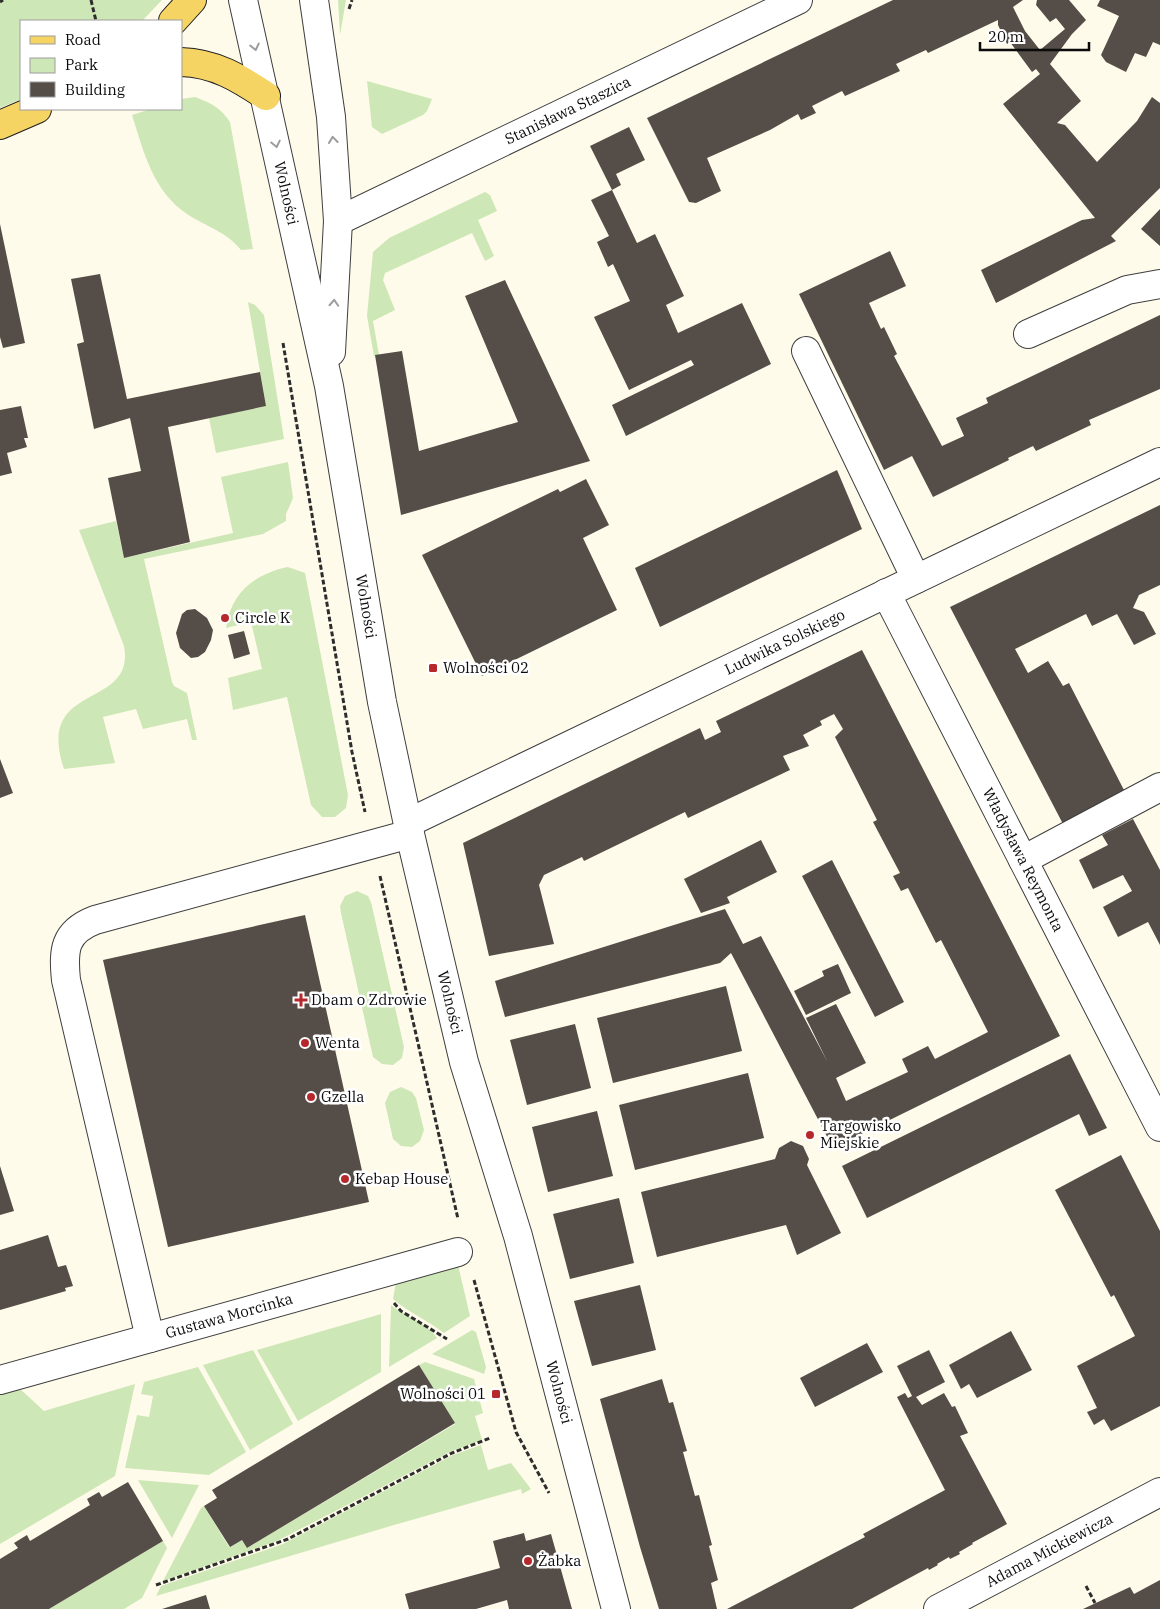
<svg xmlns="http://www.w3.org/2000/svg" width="1160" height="1609" font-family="'IBM Plex Serif',serif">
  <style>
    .green { fill: #cee7b6 }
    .building { fill: #544d48 }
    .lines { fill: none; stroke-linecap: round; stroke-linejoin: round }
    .minor-casing { stroke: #3e3e3e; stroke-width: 30 }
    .major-casing { stroke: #1c1c1c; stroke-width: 30 }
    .path { stroke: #2d2d2d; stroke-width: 3; stroke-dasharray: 5 2.5; stroke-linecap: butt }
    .minor { stroke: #fff; stroke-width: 28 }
    .major { stroke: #f5d464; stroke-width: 28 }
    .oneway { stroke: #9d9d9d }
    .poi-dot { fill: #b7282c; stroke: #fff; stroke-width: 2 }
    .labels { text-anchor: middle; stroke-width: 5; stroke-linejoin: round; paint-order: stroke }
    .street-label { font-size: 15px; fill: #0b0b0b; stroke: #fff }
    .poi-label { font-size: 15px; fill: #0b0b0b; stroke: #fff; text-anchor: start }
  </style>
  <rect width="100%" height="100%" fill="#fffbea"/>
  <path class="green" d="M 0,0 L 162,0 L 142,21 L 21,21 L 21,99 L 0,108 Z
    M 338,0 L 346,0 L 340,35 Z
    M 367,81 L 432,99 L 427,111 L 423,115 L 382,134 L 372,127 Z
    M 195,97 C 211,103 221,108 230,122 L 253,249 L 241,250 C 227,232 205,226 187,214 C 153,191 144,153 132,115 L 151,109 L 181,109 L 181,99 Z
    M 485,192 L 490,195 L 497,211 L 478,220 L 494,256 L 485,261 L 472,233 L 385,273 L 383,280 L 395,310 L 373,321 L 379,355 L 374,356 L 367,316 L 373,252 L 389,238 Z
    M 248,302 L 255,305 L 264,315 L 284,439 L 216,453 L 209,418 L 266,406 Z
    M 288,462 L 293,498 L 286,514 L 286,521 L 263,534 L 144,559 L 172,682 L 174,686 L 187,693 L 197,740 L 192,740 L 187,719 L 143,729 L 136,709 L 103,717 L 115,763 L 64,769 C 34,680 136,711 124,646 L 79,530 L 116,521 L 124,558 L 233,533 L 221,477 Z
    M 288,567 L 305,573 L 348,795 L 346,808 L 335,817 L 322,817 L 311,805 L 287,697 L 233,710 L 228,678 L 262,669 L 251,622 L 226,628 C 231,593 254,574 288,567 Z
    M 357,891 L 368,896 L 371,902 L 404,1047 L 402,1058 L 393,1065 L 382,1064 L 373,1057 L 341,913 L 340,906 L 345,896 Z
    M 401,1087 L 412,1092 L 416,1098 L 424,1130 L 420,1141 L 412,1147 L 401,1146 L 393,1139 L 385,1103 L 390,1092 Z
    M 458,1265 L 470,1316 L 444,1333 C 427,1320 408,1312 393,1299 L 396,1282 Z
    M 391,1305 C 406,1317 426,1322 437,1338 L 389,1367 Z
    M 381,1314 L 381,1372 L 298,1421 L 257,1350 Z
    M 472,1330 L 476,1332 L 486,1367 L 484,1374 L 432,1354 Z
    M 253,1350 L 293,1424 L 250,1450 L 203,1365 Z
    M 425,1362 L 474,1379 L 483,1413 L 475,1416 L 482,1440 L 452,1451 L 277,1541 L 163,1581 L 201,1508 L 204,1506 L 229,1547 L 242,1540 L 247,1548 L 455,1424 L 419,1365 Z
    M 198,1367 L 246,1452 L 209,1475 L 125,1468 L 137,1415 L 149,1417 L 153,1396 L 141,1394 L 144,1382 Z
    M 135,1384 L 115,1476 L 0,1544 L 0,1393 L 19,1388 L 44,1411 Z
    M 481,1445 L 488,1470 L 511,1463 L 531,1489 L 522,1494 L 521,1489 L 394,1525 L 156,1596 L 161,1586 L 283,1544 L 453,1455 Z
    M 138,1480 L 199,1485 L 172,1538 Z
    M 163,1541 L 167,1548 L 142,1598 L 124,1609 L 49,1609 Z"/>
  <path class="building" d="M 893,0 L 1023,0 L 1013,7 L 1025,31 L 1040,50 L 1065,29 L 1056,18 L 1050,22 L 1036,5 L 1037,0 L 1069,0 L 1086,20 L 1072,34 L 1050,64 L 1081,101 L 1057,123 L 1065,125 L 1097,162 L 1137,121 L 1152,97 L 1160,103 L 1160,188 L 1111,236 L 1116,241 L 996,303 L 981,270 L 1082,220 L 1095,218 L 1003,104 L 1040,74 L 1036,69 L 1032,72 L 1010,42 L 1007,44 L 998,25 L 998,20 L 928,53 L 926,50 L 896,64 L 900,71 L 845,96 L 842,91 L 812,106 L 816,113 L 801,120 L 798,114 L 770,130 L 707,158 L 721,191 L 696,203 L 689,202 L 647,118 Z
    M 1100,0 L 1160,0 L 1160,45 L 1153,42 L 1146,57 L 1135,53 L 1126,72 L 1106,62 L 1101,55 L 1119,16 L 1097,6 Z
    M 629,127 L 645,160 L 616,174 L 621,185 L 612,190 L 637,243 L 655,234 L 684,296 L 666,305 L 678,333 L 742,303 L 771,364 L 626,436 L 612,405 L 694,365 L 691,360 L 629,390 L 594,317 L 630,301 L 613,264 L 608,267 L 597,242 L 609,236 L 591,200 L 612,190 L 590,146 Z
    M 1160,209 L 1160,246 L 1141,229 Z
    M 0,224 L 25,343 L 3,348 L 0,337 Z
    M 890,251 L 906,286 L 869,303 L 881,329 L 884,327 L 897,354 L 894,356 L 942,446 L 964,436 L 956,418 L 988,403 L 986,398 L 1160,315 L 1160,389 L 1089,420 L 1091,425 L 1036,451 L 1033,446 L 1008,458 L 1009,460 L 933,497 L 912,456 L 884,470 L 799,294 Z
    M 100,274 L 127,399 L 260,372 L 266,406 L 168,427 L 190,542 L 124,558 L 108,478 L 141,471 L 130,418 L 94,429 L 77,344 L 84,342 L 71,279 Z
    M 505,280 L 590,461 L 401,515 L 375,355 L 402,351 L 419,451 L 518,422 L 465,296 Z
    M 21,406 L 28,438 L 24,438 L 27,447 L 7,453 L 12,473 L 0,476 L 0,410 Z
    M 837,470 L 862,529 L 660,627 L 635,568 Z
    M 586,479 L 609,525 L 583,538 L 617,610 L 482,676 L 422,555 L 558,489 L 560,492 Z
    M 1160,505 L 1160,585 L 1139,595 L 1133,608 L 1144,612 L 1156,634 L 1134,645 L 1117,614 L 1092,626 L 1086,614 L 1015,649 L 1028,673 L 1048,661 L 1063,686 L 1069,683 L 1125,792 L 1063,824 L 950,607 Z
    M 195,609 L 207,618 L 213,630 L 211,640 L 205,652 L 198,657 L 191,658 L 180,648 L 176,633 L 182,614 L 187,610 Z
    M 244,631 L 250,654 L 234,659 L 228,635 Z
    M 862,650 L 1060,1036 L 833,1148 L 731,953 L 720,963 L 505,1017 L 495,981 L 725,909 L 743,944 L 761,936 L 827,1061 L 806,1018 L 836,1004 L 866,1063 L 836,1078 L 846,1101 L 908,1072 L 902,1059 L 928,1046 L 935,1059 L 988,1032 L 941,940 L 936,943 L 908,888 L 901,891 L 893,876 L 900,873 L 873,822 L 877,820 L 835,737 L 843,729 L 834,714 L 820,721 L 822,725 L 803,735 L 809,746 L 783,756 L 790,770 L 688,818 L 685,812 L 584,861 L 582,857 L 544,875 L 539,885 L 554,944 L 489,956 L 463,843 L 700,728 L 705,740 L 721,732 L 716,721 Z
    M 0,759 L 13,793 L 0,798 Z
    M 1133,819 L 1160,870 L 1160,945 L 1148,922 L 1118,937 L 1103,907 L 1132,891 L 1123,875 L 1093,889 L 1079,860 L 1108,845 L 1102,835 Z
    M 761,840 L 777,872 L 727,897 L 730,903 L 701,913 L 684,879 Z
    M 832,860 L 904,1002 L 875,1017 L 802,876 Z
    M 305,915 L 369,1202 L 168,1247 L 103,960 Z
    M 838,964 L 851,993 L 806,1015 L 794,991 L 824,976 L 822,971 Z
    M 726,986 L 742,1051 L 613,1083 L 597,1018 Z
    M 575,1024 L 591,1088 L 527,1105 L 510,1040 Z
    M 1070,1054 L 1107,1128 L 1089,1136 L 1079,1114 L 867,1218 L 842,1166 Z
    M 748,1073 L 764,1138 L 635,1170 L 619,1105 Z
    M 597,1111 L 613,1176 L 548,1192 L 532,1127 Z
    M 791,1141 L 803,1146 L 809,1159 L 807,1165 L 841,1233 L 797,1255 L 786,1225 L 657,1257 L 641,1192 L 775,1159 L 779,1148 Z
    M 1121,1155 L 1160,1231 L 1160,1406 L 1111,1431 L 1104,1419 L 1094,1425 L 1087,1412 L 1097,1408 L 1077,1366 L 1135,1336 L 1114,1295 L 1111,1297 L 1055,1190 Z
    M 0,1166 L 14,1211 L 0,1215 Z
    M 619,1198 L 634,1263 L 570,1279 L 553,1214 Z
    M 48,1235 L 58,1267 L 66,1265 L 73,1286 L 65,1288 L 66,1291 L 0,1310 L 0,1250 Z
    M 640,1285 L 656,1350 L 592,1366 L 574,1301 Z
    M 1011,1331 L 1032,1370 L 977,1398 L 969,1384 L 961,1389 L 949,1365 Z
    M 867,1343 L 883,1372 L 815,1407 L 800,1378 Z
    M 929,1350 L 945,1382 L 916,1397 L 922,1405 L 944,1393 L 952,1407 L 955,1406 L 968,1433 L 960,1436 L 1007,1524 L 972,1543 L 973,1544 L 959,1552 L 960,1554 L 950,1559 L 949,1557 L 937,1564 L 938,1565 L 929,1570 L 928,1568 L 852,1609 L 727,1609 L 865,1537 L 863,1534 L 945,1490 L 897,1397 L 905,1393 L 908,1398 L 912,1396 L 897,1366 Z
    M 419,1365 L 455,1423 L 247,1548 L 242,1540 L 230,1547 L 204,1506 L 217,1498 L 212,1490 Z
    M 662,1379 L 669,1403 L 673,1402 L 687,1451 L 683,1452 L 695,1496 L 699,1495 L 712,1545 L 709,1546 L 718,1580 L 711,1583 L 717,1609 L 659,1609 L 640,1547 L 600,1399 Z
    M 128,1482 L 163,1541 L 49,1609 L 0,1609 L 0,1559 L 18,1548 L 14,1543 L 27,1535 L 30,1541 L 90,1505 L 87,1499 L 99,1492 L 102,1497 Z
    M 524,1533 L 526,1541 L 551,1534 L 572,1609 L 509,1609 L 507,1600 L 476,1609 L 409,1609 L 405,1594 L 500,1568 L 493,1541 Z
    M 1160,1580 L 1160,1609 L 1083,1609 L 1130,1587 L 1134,1594 Z
    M 206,1595 L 210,1609 L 162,1609 Z"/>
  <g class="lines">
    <defs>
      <g id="minor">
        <path id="s1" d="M 243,0 L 329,386 L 382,702 L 410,834 L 464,1062 L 518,1236 L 616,1609"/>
        <path d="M 314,0 L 331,117 L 338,221 L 331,352"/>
        <path id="s2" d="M 338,221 L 798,0"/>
        <path d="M 1028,334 L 1127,290 L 1160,284"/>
        <path d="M 806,351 L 916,579"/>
        <path id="s3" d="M 886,593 L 1160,1127"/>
        <path id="s4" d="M 408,823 L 1160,462"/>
        <path d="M 1023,860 L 1160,787"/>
        <path d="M 150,1338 L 66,980 C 63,950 64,932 95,920 L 410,834"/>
        <path id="s5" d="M 0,1380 L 458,1252"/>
        <path id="s6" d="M 938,1609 L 1160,1492"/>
      </g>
      <path id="major" d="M 173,21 L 192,0
        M 181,62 C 215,63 239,78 266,96
        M 0,125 L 37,109"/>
    </defs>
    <use href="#minor" class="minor-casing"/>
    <use href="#major" class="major-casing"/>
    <path class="path" d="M 91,0 L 96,21
      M 0,2 L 3,0
      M 349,9 L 352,0
      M 283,343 L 352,752 L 365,812
      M 380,876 L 458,1219
      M 474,1280 L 516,1432 L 549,1493
      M 394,1303 L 401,1311 L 447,1339
      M 156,1585 L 288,1539 L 452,1453 L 490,1438
      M 1086,1586 L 1095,1603"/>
    <use href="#minor" class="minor"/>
    <use href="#major" class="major"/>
  </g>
  <defs><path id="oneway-chevron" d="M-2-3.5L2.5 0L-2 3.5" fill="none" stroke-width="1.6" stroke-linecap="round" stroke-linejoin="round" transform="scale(1.25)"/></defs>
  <g class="oneway">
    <use href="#oneway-chevron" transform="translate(255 47) rotate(77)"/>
    <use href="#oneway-chevron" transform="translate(333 140) rotate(-96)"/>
    <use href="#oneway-chevron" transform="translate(276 144) rotate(78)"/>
    <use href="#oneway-chevron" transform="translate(334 303) rotate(-87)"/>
  </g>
  <g class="poi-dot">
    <circle cx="225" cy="618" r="5"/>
    <rect x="428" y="663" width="10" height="10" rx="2.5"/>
    <path d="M298.5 992.5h5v5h5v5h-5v5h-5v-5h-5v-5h5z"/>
    <circle cx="305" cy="1043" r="5"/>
    <circle cx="311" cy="1097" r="5"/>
    <circle cx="810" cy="1135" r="5"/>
    <circle cx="345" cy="1179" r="5"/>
    <rect x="491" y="1389" width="10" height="10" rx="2.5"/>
    <circle cx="528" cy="1561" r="5"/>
  </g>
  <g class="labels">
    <g class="street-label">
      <text dy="5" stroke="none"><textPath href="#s2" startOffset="255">Stanisława Staszica</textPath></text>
      <text dy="5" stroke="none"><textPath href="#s1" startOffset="198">Wolności</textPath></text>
      <text dy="5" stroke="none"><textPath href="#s1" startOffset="619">Wolności</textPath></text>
      <text dy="5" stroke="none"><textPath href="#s4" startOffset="418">Ludwika Solskiego</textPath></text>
      <text dy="5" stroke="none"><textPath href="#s3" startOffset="300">Władysława Reymonta</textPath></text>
      <text dy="5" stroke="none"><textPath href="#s1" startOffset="1024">Wolności</textPath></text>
      <text dy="5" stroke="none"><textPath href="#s5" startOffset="238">Gustawa Morcinka</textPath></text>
      <text dy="5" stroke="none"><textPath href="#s1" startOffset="1429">Wolności</textPath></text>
      <text dy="5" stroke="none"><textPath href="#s6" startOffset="126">Adama Mickiewicza</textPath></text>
    </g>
    <g class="poi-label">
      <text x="235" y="623">Circle K</text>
      <text x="443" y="673">Wolności 02</text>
      <text x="311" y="1005">Dbam o Zdrowie</text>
      <text x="315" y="1048">Wenta</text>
      <text x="321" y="1102">Gzella</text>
      <text x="820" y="1131">Targowisko<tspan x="820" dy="17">Miejskie</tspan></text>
      <text x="355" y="1184">Kebap House</text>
      <text x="486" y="1399" text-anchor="end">Wolności 01</text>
      <text x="538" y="1566">Żabka</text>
    </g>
  </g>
  <rect x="20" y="20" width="162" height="90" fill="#ffffff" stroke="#9d9d9d"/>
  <rect x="30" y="36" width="25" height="8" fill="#f5d464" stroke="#9d9d9d"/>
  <text x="65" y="45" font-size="15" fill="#0b0b0b">Road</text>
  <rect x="30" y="58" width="25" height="15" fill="#cee7b6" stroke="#9d9d9d"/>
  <text x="65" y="70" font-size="15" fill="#0b0b0b">Park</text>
  <rect x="30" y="82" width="25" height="15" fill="#544d48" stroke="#9d9d9d"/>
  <text x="65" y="95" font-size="15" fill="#0b0b0b">Building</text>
  <path d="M980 42v8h109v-8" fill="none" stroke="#0b0b0b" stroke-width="2.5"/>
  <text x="988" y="42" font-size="15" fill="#0b0b0b" stroke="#ffffff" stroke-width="4" paint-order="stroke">20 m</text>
</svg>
